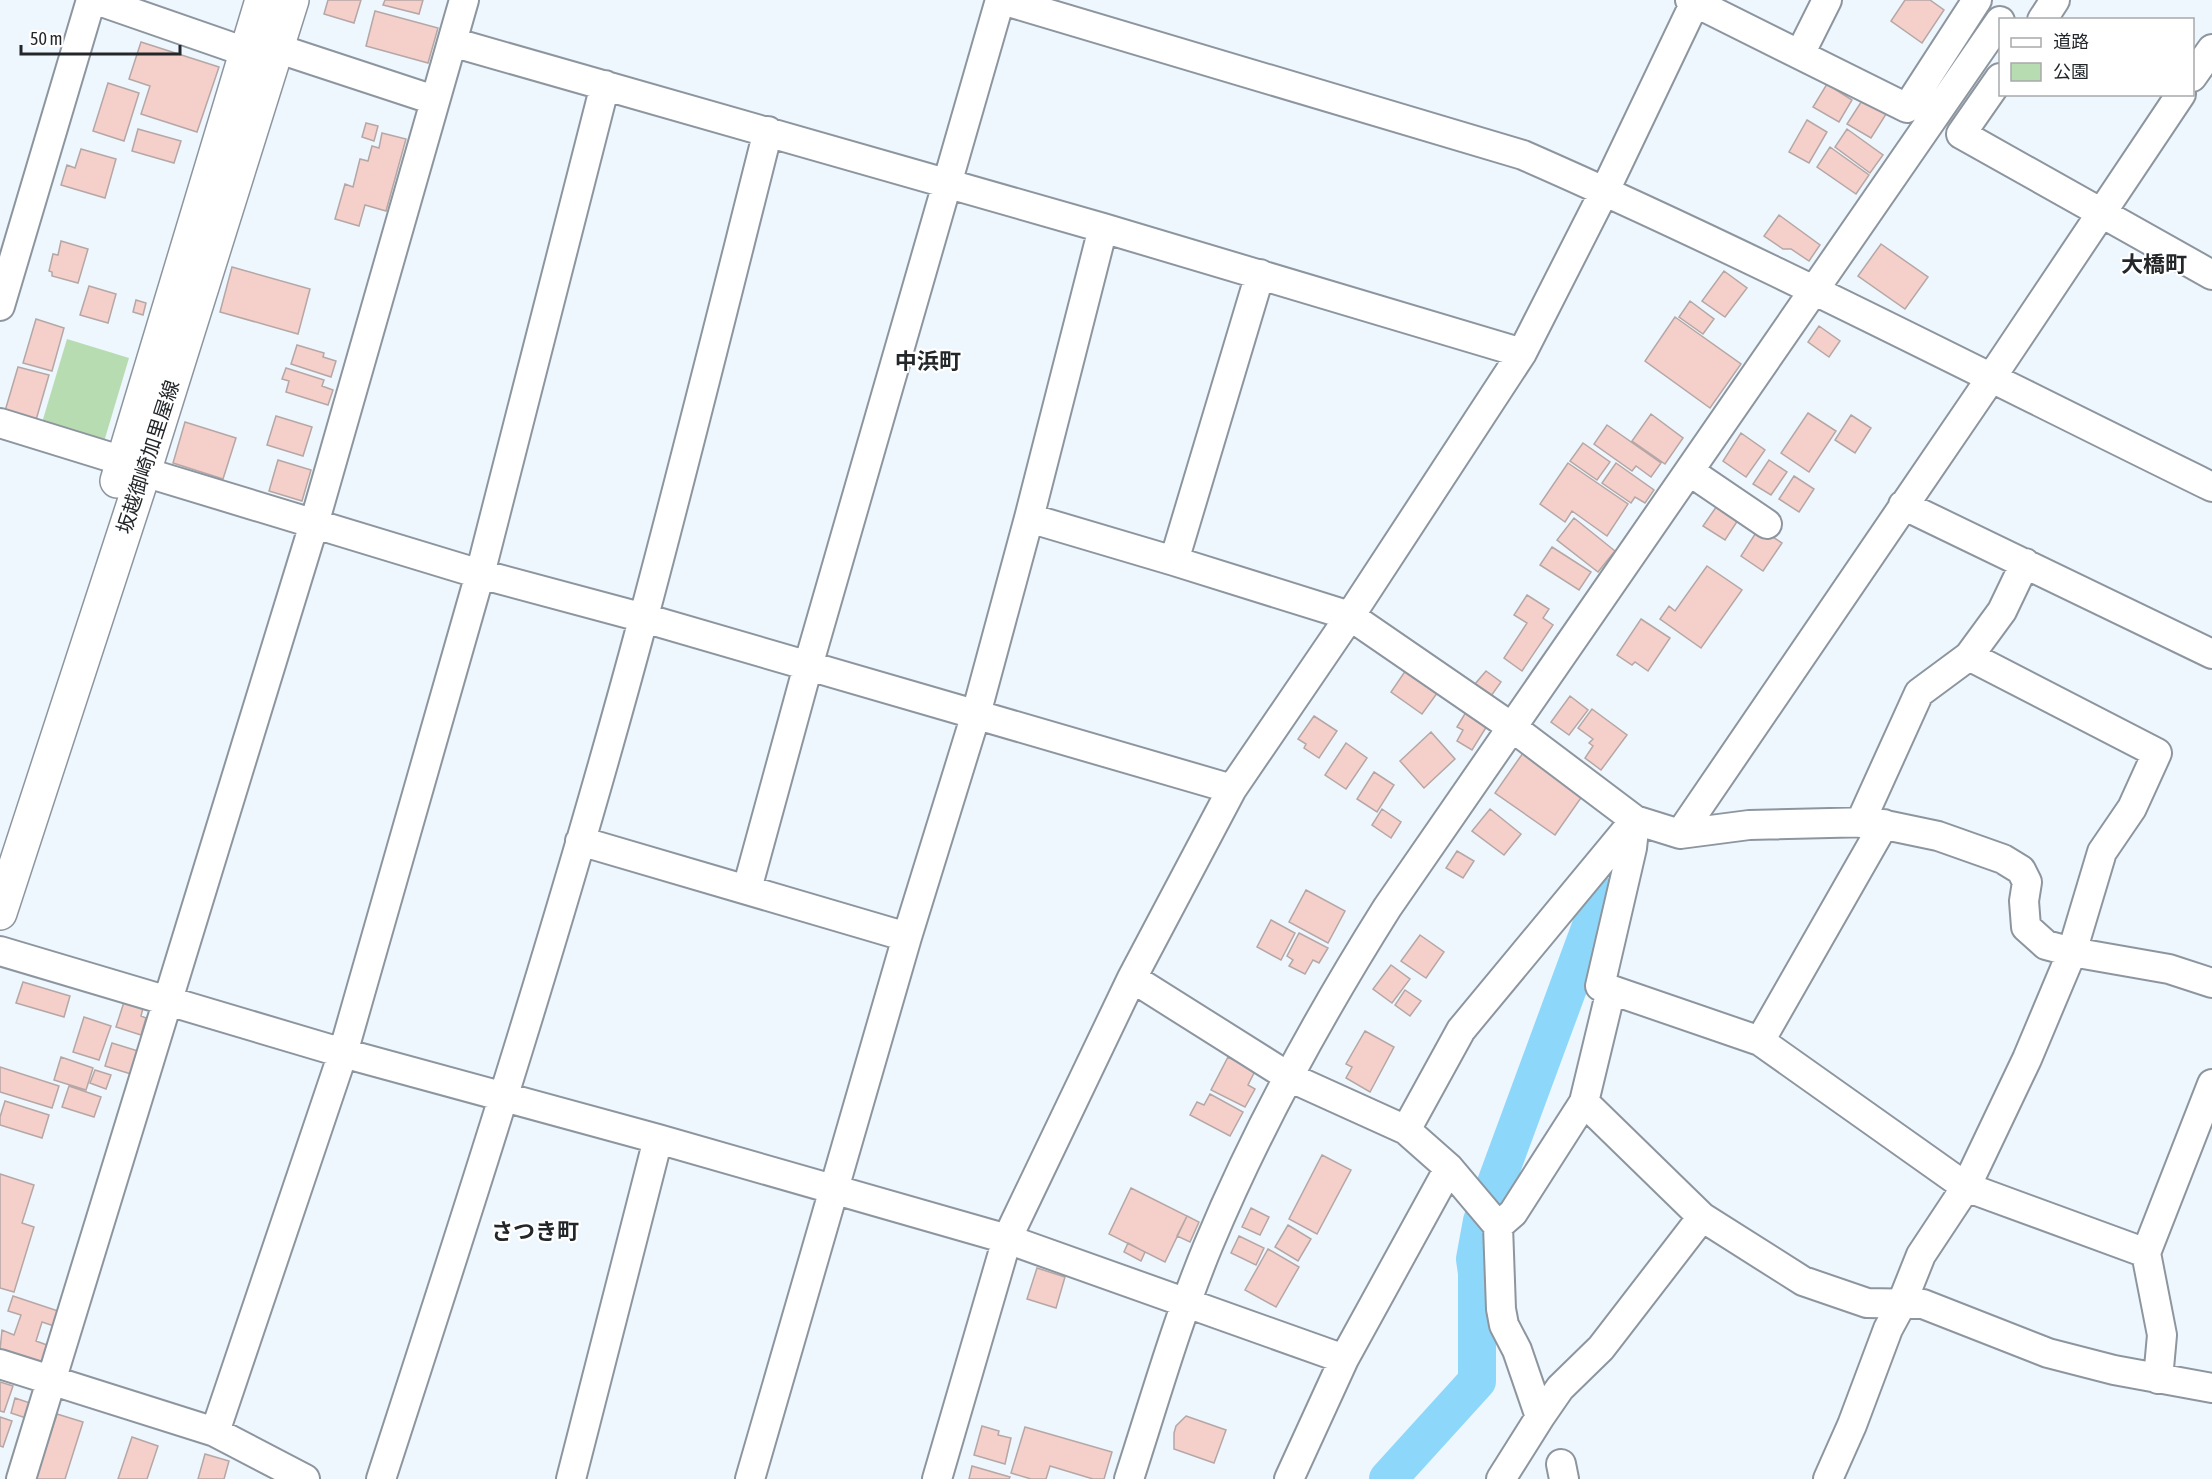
<svg xmlns="http://www.w3.org/2000/svg" width="2212" height="1479" font-family="'Asap Condensed','Noto Sans JP',sans-serif">
  <style>
    .green { fill: #b8dcb1 }
    .lines { fill: none; stroke-linecap: round; stroke-linejoin: round }
    .river { stroke: #8dd8fa; stroke-width: 38 }
    .building { fill: #f5cfca; stroke: #b5a7a5; stroke-width: 1.5 }
    .minor-casing { stroke: #8d969f; stroke-width: 32 }
    .major-casing { stroke: #8d969f; stroke-width: 36 }
    .minor { stroke: #fff; stroke-width: 28 }
    .major { stroke: #fff; stroke-width: 33 }
    .labels { text-anchor: middle; stroke-width: 4.5; stroke-linejoin: round; paint-order: stroke }
    .street-label { font-size: 20px; fill: #23272a; stroke: #fff }
    .quarter-label { font-size: 22px; font-weight: bold; fill: #23272a; stroke: #fff }
  </style>
  <rect width="100%" height="100%" fill="#eef6fe"/>
  <path class="green" d="M 67,339 L 129,358 L 103,445 L 41,426 Z"/>
  <g class="lines">
    <path class="river" d="M 1388,1479 L 1477,1381 L 1477,1273 L 1475,1259 L 1482,1221 L 1602,896"/>
  </g>
  <path class="building" d="M 328,0 L 361,0 L 354,23 L 324,14 Z
    M 385,0 L 423,0 L 419,14 L 383,5 Z
    M 1905,0 L 1930,0 L 1944,10 L 1922,43 L 1891,21 Z
    M 375,11 L 438,28 L 428,63 L 366,46 Z
    M 141,42 L 219,67 L 197,132 L 141,114 L 150,86 L 129,79 Z
    M 108,83 L 139,93 L 124,141 L 93,131 Z
    M 1827,84 L 1852,100 L 1839,122 L 1813,107 Z
    M 1865,96 L 1888,111 L 1871,138 L 1847,124 Z
    M 1807,120 L 1827,132 L 1809,163 L 1789,152 Z
    M 366,123 L 378,126 L 374,141 L 362,137 Z
    M 138,129 L 181,141 L 174,163 L 132,151 Z
    M 1847,129 L 1883,155 L 1870,173 L 1835,147 Z
    M 382,133 L 406,139 L 386,211 L 365,205 L 359,226 L 335,219 L 345,184 L 353,187 L 360,159 L 368,161 L 372,146 L 379,148 Z
    M 1830,147 L 1869,175 L 1856,194 L 1817,167 Z
    M 81,149 L 116,159 L 105,198 L 61,185 L 67,165 L 75,168 Z
    M 1779,215 L 1820,245 L 1809,261 L 1791,249 L 1783,249 L 1764,236 Z
    M 61,241 L 88,249 L 78,283 L 52,276 L 52,272 L 49,271 L 53,254 L 58,255 Z
    M 1881,244 L 1928,277 L 1905,309 L 1858,276 Z
    M 232,267 L 310,289 L 298,334 L 220,312 Z
    M 1724,271 L 1747,288 L 1725,317 L 1702,301 Z
    M 89,286 L 116,294 L 108,323 L 80,315 Z
    M 136,300 L 146,303 L 143,315 L 133,312 Z
    M 1690,301 L 1714,319 L 1703,334 L 1679,317 Z
    M 1675,317 L 1741,364 L 1710,408 L 1645,361 Z
    M 36,319 L 64,328 L 52,371 L 23,363 Z
    M 1819,326 L 1840,341 L 1829,357 L 1808,342 Z
    M 297,345 L 324,353 L 323,357 L 336,361 L 331,377 L 291,364 Z
    M 18,367 L 49,375 L 36,420 L 5,411 Z
    M 286,368 L 324,380 L 322,386 L 333,390 L 328,405 L 286,392 L 289,381 L 282,379 Z
    M 1808,413 L 1836,431 L 1809,472 L 1781,453 Z
    M 1651,414 L 1683,438 L 1665,464 L 1632,441 Z
    M 1851,415 L 1871,428 L 1855,453 L 1835,440 Z
    M 276,416 L 312,427 L 303,456 L 267,445 Z
    M 185,422 L 236,438 L 223,479 L 173,463 Z
    M 1607,425 L 1661,463 L 1651,477 L 1636,466 L 1632,471 L 1594,444 Z
    M 1741,433 L 1765,450 L 1746,477 L 1723,461 Z
    M 1583,443 L 1610,462 L 1597,480 L 1570,461 Z
    M 278,460 L 311,470 L 302,501 L 269,491 Z
    M 1769,460 L 1787,472 L 1771,495 L 1753,484 Z
    M 1568,463 L 1628,504 L 1607,536 L 1572,511 L 1565,522 L 1540,504 Z
    M 1616,463 L 1654,490 L 1645,503 L 1635,497 L 1631,503 L 1602,483 Z
    M 1794,476 L 1814,489 L 1799,512 L 1779,499 Z
    M 1719,503 L 1740,517 L 1725,540 L 1703,526 Z
    M 1574,518 L 1615,551 L 1598,572 L 1557,540 Z
    M 1759,528 L 1782,543 L 1763,571 L 1741,556 Z
    M 1552,547 L 1591,572 L 1579,590 L 1540,565 Z
    M 1707,566 L 1742,590 L 1701,648 L 1660,619 L 1669,606 L 1675,611 Z
    M 1527,595 L 1549,609 L 1543,618 L 1553,625 L 1522,671 L 1504,658 L 1527,623 L 1514,615 Z
    M 1641,619 L 1670,638 L 1648,671 L 1635,662 L 1632,665 L 1617,655 Z
    M 1406,670 L 1438,692 L 1422,714 L 1391,692 Z
    M 1486,671 L 1501,682 L 1491,696 L 1475,684 Z
    M 1570,696 L 1588,710 L 1569,735 L 1551,722 Z
    M 1592,709 L 1627,735 L 1601,770 L 1585,758 L 1593,746 L 1589,743 L 1593,739 L 1578,728 Z
    M 1466,712 L 1487,726 L 1472,750 L 1457,741 L 1463,730 L 1457,727 Z
    M 1314,716 L 1337,731 L 1319,758 L 1304,748 L 1306,744 L 1298,739 Z
    M 1431,732 L 1455,759 L 1424,788 L 1400,761 Z
    M 1346,743 L 1367,758 L 1346,789 L 1325,775 Z
    M 1523,753 L 1583,795 L 1555,835 L 1495,793 Z
    M 1374,772 L 1394,785 L 1377,812 L 1357,799 Z
    M 1382,809 L 1401,822 L 1391,838 L 1372,825 Z
    M 1490,809 L 1521,834 L 1504,855 L 1472,831 Z
    M 1457,851 L 1474,861 L 1463,878 L 1446,868 Z
    M 1306,890 L 1345,911 L 1328,943 L 1289,922 Z
    M 1271,920 L 1295,933 L 1281,960 L 1257,947 Z
    M 1299,933 L 1328,948 L 1319,963 L 1313,960 L 1305,974 L 1289,966 L 1293,960 L 1287,956 Z
    M 1420,935 L 1444,952 L 1426,978 L 1401,961 Z
    M 1391,965 L 1410,979 L 1392,1003 L 1373,989 Z
    M 23,982 L 70,996 L 64,1017 L 16,1003 Z
    M 1405,990 L 1421,1001 L 1410,1016 L 1395,1005 Z
    M 124,1002 L 143,1008 L 141,1016 L 146,1018 L 141,1035 L 116,1027 Z
    M 84,1017 L 111,1026 L 99,1060 L 73,1052 Z
    M 1365,1031 L 1394,1047 L 1370,1092 L 1346,1078 L 1352,1067 L 1346,1064 Z
    M 112,1043 L 138,1051 L 131,1074 L 105,1066 Z
    M 61,1057 L 93,1068 L 86,1090 L 54,1080 Z
    M 1228,1057 L 1255,1071 L 1248,1085 L 1255,1089 L 1245,1107 L 1211,1090 Z
    M 0,1067 L 59,1086 L 52,1108 L 0,1092 Z
    M 95,1070 L 111,1075 L 106,1089 L 90,1083 Z
    M 69,1086 L 101,1097 L 94,1117 L 62,1107 Z
    M 1210,1094 L 1243,1112 L 1230,1136 L 1190,1115 L 1197,1102 L 1204,1105 Z
    M 5,1101 L 49,1115 L 42,1138 L 0,1125 L 0,1117 Z
    M 1322,1155 L 1351,1170 L 1317,1234 L 1289,1219 Z
    M 0,1174 L 34,1185 L 22,1223 L 34,1227 L 14,1292 L 0,1288 Z
    M 1131,1188 L 1187,1216 L 1165,1262 L 1109,1234 Z
    M 1251,1208 L 1269,1217 L 1260,1235 L 1242,1227 Z
    M 1187,1216 L 1199,1222 L 1190,1242 L 1177,1236 Z
    M 1288,1225 L 1311,1239 L 1298,1261 L 1275,1247 Z
    M 1239,1236 L 1264,1248 L 1256,1265 L 1231,1253 Z
    M 1128,1243 L 1145,1252 L 1141,1261 L 1124,1252 Z
    M 1268,1249 L 1299,1267 L 1276,1307 L 1245,1290 Z
    M 1037,1268 L 1065,1277 L 1056,1308 L 1027,1299 Z
    M 13,1296 L 58,1311 L 54,1326 L 42,1322 L 36,1341 L 47,1345 L 42,1363 L 0,1350 L 2,1330 L 14,1335 L 21,1315 L 8,1311 Z
    M 0,1382 L 13,1386 L 4,1412 L 0,1411 Z
    M 15,1398 L 33,1404 L 29,1419 L 11,1413 Z
    M 57,1414 L 83,1422 L 65,1479 L 36,1479 Z
    M 1186,1416 L 1226,1430 L 1214,1463 L 1174,1449 L 1174,1433 L 1176,1426 Z
    M 0,1417 L 12,1421 L 3,1447 L 0,1446 Z
    M 982,1426 L 999,1431 L 998,1435 L 1011,1438 L 1005,1464 L 974,1455 Z
    M 1025,1427 L 1112,1452 L 1104,1479 L 1093,1479 L 1050,1466 L 1046,1479 L 1031,1479 L 1011,1473 Z
    M 132,1437 L 158,1446 L 147,1479 L 118,1479 Z
    M 205,1454 L 229,1461 L 224,1479 L 198,1479 Z
    M 972,1466 L 1010,1477 L 1009,1479 L 969,1479 Z"/>
  <g class="lines">
    <defs>
      <path id="minor" d="M 96,0 L 246,52 L 276,48 L 434,100
        M 1002,0 L 1523,155 C 1756,257 1983,375 2212,487
        M 1690,0 L 1907,108 L 1977,0
        M 2042,20 L 2055,0
        M 452,42 L 1103,228 L 1522,353
        M 1800,54 L 1827,0
        M 2192,77 L 2212,49
        M 2000,78 L 1961,134 L 2212,275
        M 0,306 L 91,0
        M 0,423 L 123,461
        M 1689,471 L 1767,524
        M 144,472 L 480,574 L 644,618 L 1232,789
        M 1903,505 L 2212,654
        M 1029,518 L 1174,561 L 1350,616 L 1513,728 L 1635,820 L 1461,1030 L 1406,1130
        M 1174,561 L 1260,274
        M 1860,823 L 1919,693 L 1969,656 L 2002,611 L 2025,563
        M 1680,834 L 1991,378 L 2181,94
        M 580,841 L 907,937
        M 747,889 L 808,666 L 1000,0
        M 0,951 L 343,1053 L 658,1139 L 1007,1239 L 1344,1359
        M 1132,978 L 1289,1077 L 1406,1130 L 1449,1168 L 1498,1226 L 1501,1309 L 1504,1325 L 1517,1350 L 1540,1417
        M 1760,1041 L 1884,824
        M 1584,1102 L 1702,1217 L 1803,1281 L 1867,1303 L 1923,1304 L 2048,1353 L 2114,1370 L 2212,1388
        M 1498,1226 L 1513,1213 L 1584,1102 L 1611,990
        M 2146,1253 L 1966,1187 L 1760,1041 L 1600,986 L 1632,848 L 1635,820 L 1680,834 L 1749,825 L 1871,822 L 1938,836 L 2003,859 L 2021,870 L 2027,882 L 2024,901 L 2026,927 L 2046,945 L 2072,952 L 2169,969 L 2212,983
        M 0,1364 L 215,1432 L 305,1479
        M 2158,1379 L 2162,1335 L 2146,1253 L 2212,1084
        M 215,1432 L 343,1053 L 480,574 L 605,85
        M 1561,1464 L 1564,1479
        M 21,1479 L 314,524 L 464,0
        M 381,1479 C 474,1193 566,907 644,616 C 687,455 727,293 768,131
        M 571,1479 L 658,1139
        M 750,1479 L 907,937 L 976,714 L 1029,518 L 1103,228
        M 937,1479 L 1007,1239 L 1132,978 L 1232,789 L 1350,616 L 1522,353 L 1610,180 L 1696,0
        M 1129,1479 C 1154,1402 1177,1321 1208,1246 C 1257,1128 1319,1016 1387,908 L 2000,21
        M 1289,1479 L 1344,1359 L 1449,1168
        M 1501,1479 L 1540,1417 L 1560,1388 L 1601,1348 L 1702,1217
        M 1828,1479 L 1852,1425 L 1888,1329 L 1901,1305 L 1921,1255 L 1966,1187 L 2027,1059 L 2072,952 L 2102,852 L 2132,808 L 2157,753 L 1969,656"/>
      <path id="major" d="M 117,481 L 262,0
        M 0,913 L 144,472 L 292,0"/>
    </defs>
    <use href="#minor" class="minor-casing"/>
    <use href="#major" class="major-casing"/>
    <use href="#minor" class="minor"/>
    <use href="#major" class="major"/>
  </g>
  <g class="labels">
    <g class="street-label">
      <text transform="translate(148 457) rotate(-72)" y="7">坂越御崎加里屋線</text>
    </g>
    <g class="quarter-label">
      <text x="2154" y="272">大橋町</text>
      <text x="928" y="369">中浜町</text>
      <text x="535" y="1239">さつき町</text>
    </g>
  </g>
  <rect x="1999" y="18" width="195" height="78" fill="#ffffff" stroke="#a7a9aa" stroke-width="1.5"/>
  <rect x="2011" y="38" width="30" height="9" fill="#ffffff" stroke="#a7a9aa" stroke-width="1.5"/>
  <text x="2053" y="48" font-size="18" fill="#23272a">道路</text>
  <rect x="2011" y="63" width="30" height="18" fill="#b8dcb1" stroke="#a7a9aa" stroke-width="1.5"/>
  <text x="2053" y="78" font-size="18" fill="#23272a">公園</text>
  <path d="M21 45v9h159v-9" fill="none" stroke="#23272a" stroke-width="3"/>
  <text x="30" y="45" font-size="18" fill="#23272a" stroke="#ffffff" stroke-width="4.5" paint-order="stroke">50 m</text>
</svg>
